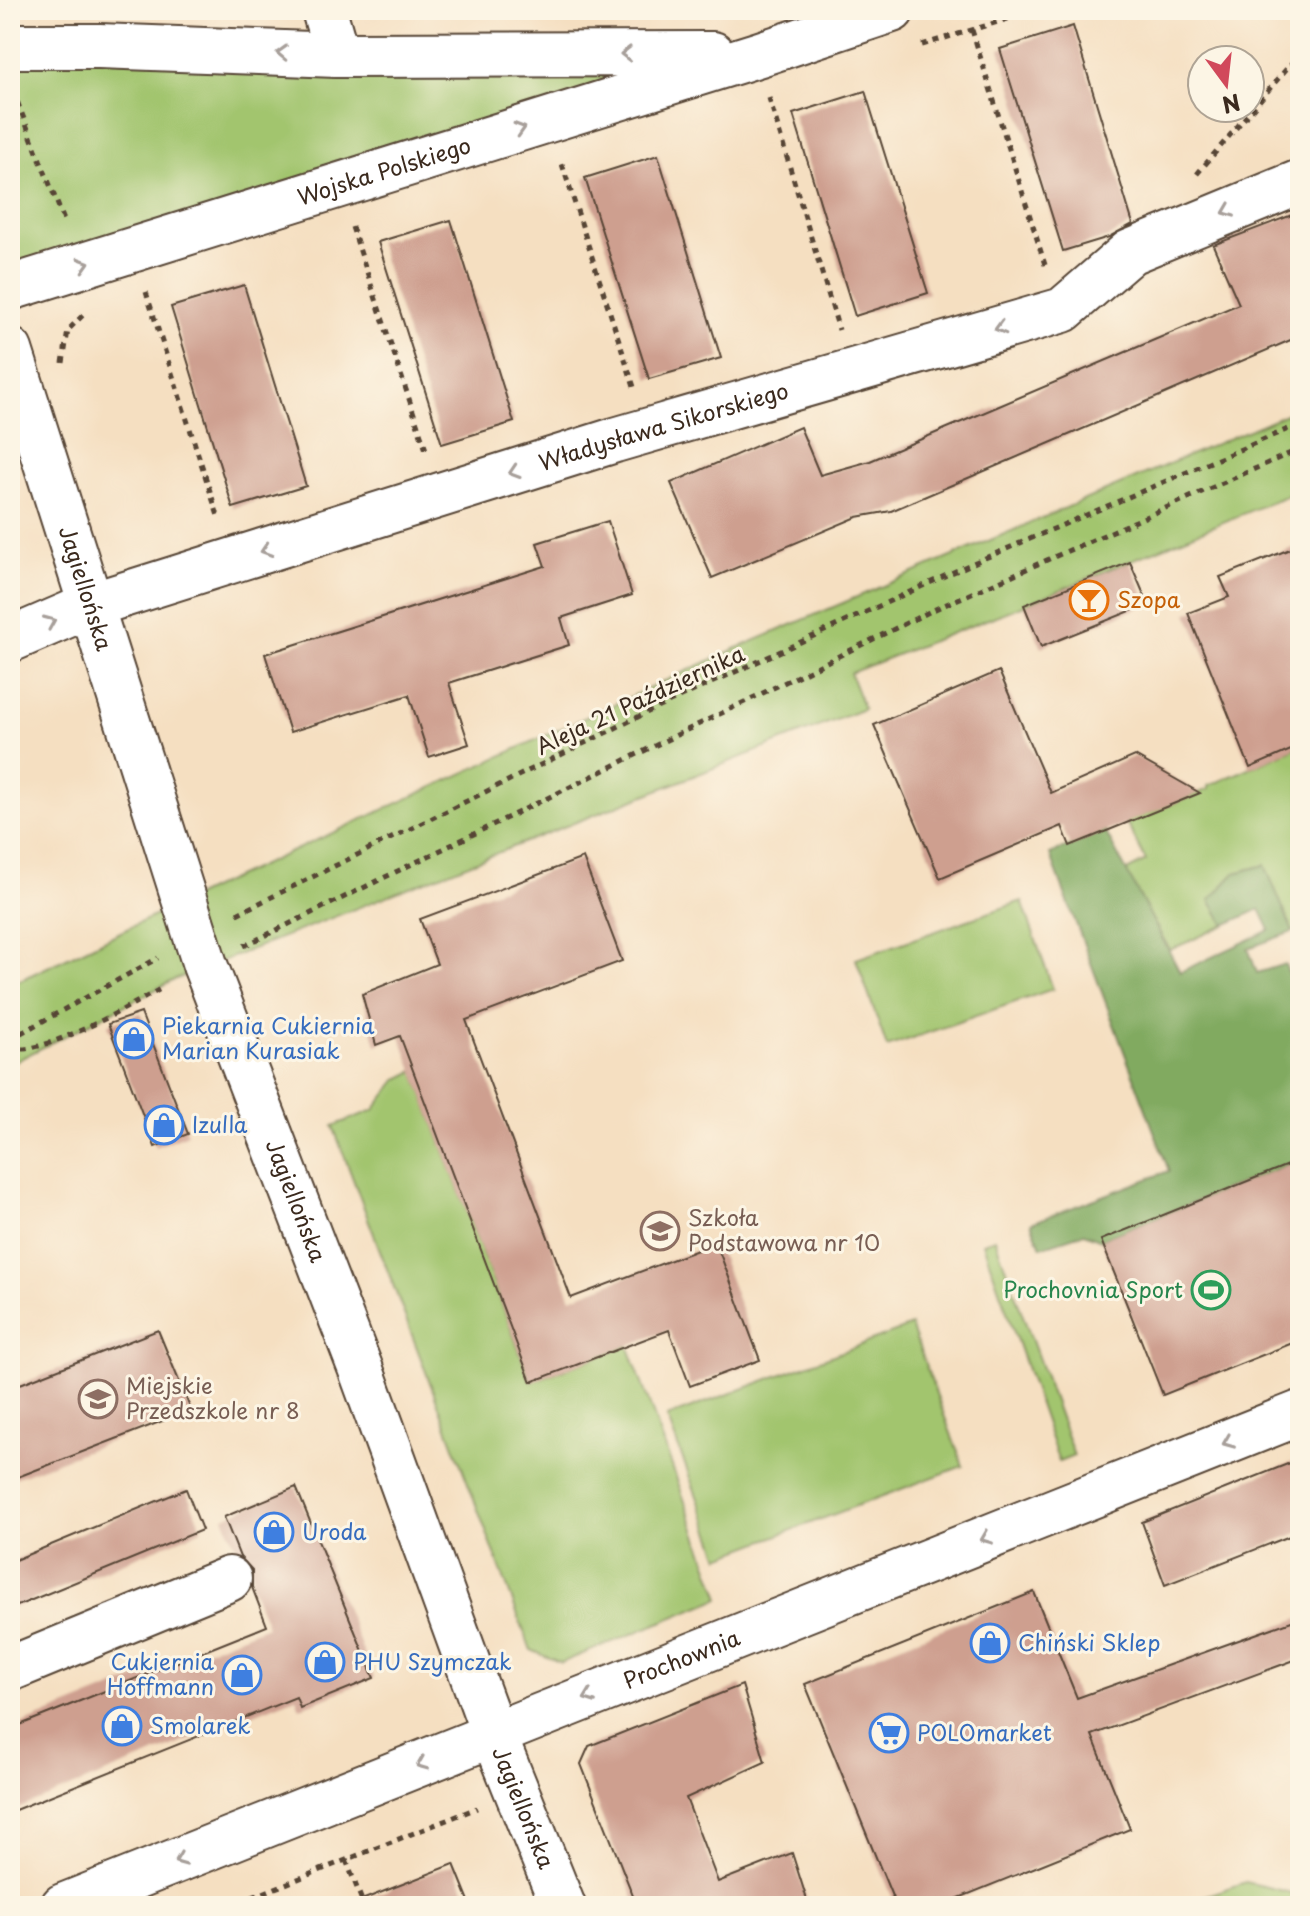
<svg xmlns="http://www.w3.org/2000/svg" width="1310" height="1916" font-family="'Playpen Sans',sans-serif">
	<rect width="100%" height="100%" fill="#fcf5e5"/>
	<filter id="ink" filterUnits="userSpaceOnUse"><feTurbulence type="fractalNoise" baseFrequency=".0125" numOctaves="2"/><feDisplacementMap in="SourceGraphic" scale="16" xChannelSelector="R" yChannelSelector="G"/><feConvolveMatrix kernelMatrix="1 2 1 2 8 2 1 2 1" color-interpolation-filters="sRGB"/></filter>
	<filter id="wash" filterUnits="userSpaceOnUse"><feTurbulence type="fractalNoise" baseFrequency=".006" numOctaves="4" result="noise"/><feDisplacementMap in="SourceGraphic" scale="32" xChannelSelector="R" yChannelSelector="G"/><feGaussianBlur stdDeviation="1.8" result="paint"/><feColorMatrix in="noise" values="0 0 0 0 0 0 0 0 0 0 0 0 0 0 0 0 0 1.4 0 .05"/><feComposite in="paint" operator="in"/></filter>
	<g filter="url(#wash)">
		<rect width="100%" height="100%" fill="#f5dfc1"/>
		<!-- green -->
		<g fill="#a2c56e" stroke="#6e7846" stroke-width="2">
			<polygon points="10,52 731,56 10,280"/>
			<polygon points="1300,408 1300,490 1024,605 850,673 864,709 176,979 10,1064 10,985 225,882 735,649"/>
			<polygon points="1300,746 1300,930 1293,932 1264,865 1210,900 1225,925 1170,950 1125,872 1146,861 1126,822 1209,789 1208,786"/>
			<polygon points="1022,901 1053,989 887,1047 856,959"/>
			<polygon points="414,1071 531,1382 628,1345 720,1598 561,1663 531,1650 333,1126 374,1110 398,1079"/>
			<polygon points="995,1239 1074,1456 1059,1462 983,1243"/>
			<polygon points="911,1326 963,1466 720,1557 667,1417"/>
			<polygon points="1246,1882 1300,1895 1300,1906 1176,1906"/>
		</g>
		<!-- forest -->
		<polygon fill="#81aa61" stroke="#5e6a40" stroke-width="2" points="1105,831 1180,972 1270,930 1260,909 1225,925 1210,900 1235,873 1265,865 1293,932 1248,948 1257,973 1285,964 1300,1009 1300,1160 1101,1240 1084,1233 1041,1247 1031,1223 1169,1171 1050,854"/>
		<g id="blocks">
			<!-- building -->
			<g fill="#ce9f8f">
				<polygon points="1073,26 1133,224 1109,237 1063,251 1000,49"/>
				<polygon points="865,91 928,293 855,316 793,114"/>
				<polygon points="658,155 721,358 649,379 585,178"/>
				<polygon points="1300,212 1300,336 891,511 857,517 712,578 671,483 800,427 820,475 870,461 1239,304 1213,245"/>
				<polygon points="451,220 514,422 442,444 378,242"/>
				<polygon points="244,285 306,486 233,508 171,307"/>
				<polygon points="608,521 632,595 561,618 569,645 449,683 469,744 429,757 409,695 290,732 265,654 545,566 537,543"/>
				<polygon points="1300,545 1300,746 1250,768 1188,613 1229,597 1220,577"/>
				<polygon points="1130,562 1148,604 1041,647 1024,605"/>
				<polygon points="999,671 1051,793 1135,756 1200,793 1070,846 1062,826 940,878 874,725"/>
				<polygon points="583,858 622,961 466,1020 571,1298 716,1243 760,1360 690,1386 669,1330 531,1382 400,1036 376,1045 362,994 437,964 420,919"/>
				<polygon points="141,1013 188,1134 155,1147 108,1024"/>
				<polygon points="1300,1160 1300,1340 1163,1395 1101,1240"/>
				<polygon points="158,1330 191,1410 10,1480 10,1388"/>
				<polygon points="1300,1459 1300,1532 1165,1585 1142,1522"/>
				<polygon points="296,1487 374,1678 300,1708 296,1697 10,1812 10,1729 267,1626 252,1587 252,1570 240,1557 224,1517"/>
				<polygon points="186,1489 202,1530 10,1609 10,1562"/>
				<polygon points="1034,1592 1077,1698 1300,1618 1300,1658 1092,1735 1130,1829 939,1906 896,1906 805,1684"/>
				<polygon points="742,1685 765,1762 686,1798 718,1882 792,1853 809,1906 637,1906 581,1764 589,1746"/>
				<polygon points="454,1864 471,1906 354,1906 354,1903"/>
			</g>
		</g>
	</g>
	<g filter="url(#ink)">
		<use href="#blocks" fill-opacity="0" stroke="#574536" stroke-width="2"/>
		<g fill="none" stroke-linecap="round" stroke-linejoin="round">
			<defs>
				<g id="minor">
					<polyline points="324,10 337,55"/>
					<polyline points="10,46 99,46 337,55 713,54"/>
					<path id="s1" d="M 10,288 L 760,54 L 892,10"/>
					<path id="s2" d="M 10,350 L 205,965 L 361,1370 L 494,1735 L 563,1906"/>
					<path id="s3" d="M 10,640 L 91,605 L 615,440 L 1063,310 L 1130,252 L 1300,182"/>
					<polyline points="10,1669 229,1579"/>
					<path id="s4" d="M 63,1906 L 1300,1413"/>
				</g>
			</defs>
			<!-- minor casing -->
			<use href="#minor" stroke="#574536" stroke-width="48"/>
			<!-- path -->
			<g stroke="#574536" stroke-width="5" stroke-dasharray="6 6" stroke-linecap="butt">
				<polyline points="972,30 1046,268"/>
				<polyline points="922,45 1037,10"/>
				<polyline points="13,91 65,223"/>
				<polyline points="769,98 839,330"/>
				<polyline points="562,164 635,390"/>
				<polyline points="1197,174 1300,53"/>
				<polyline points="352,227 427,453"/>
				<polyline points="146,292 219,519"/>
				<polyline points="63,363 68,330 83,315"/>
				<polyline points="237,914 648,712 971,564 1300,424"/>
				<polyline points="244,946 933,610 1300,449"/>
				<polyline points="10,1039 158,958"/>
				<path d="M 10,1048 C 40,1058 135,1003 164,987"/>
				<polyline points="346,1860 364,1906"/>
				<polyline points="230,1906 477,1808"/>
			</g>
			<!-- minor -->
			<use href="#minor" stroke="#fff" stroke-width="44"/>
		</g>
		<!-- one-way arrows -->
		<defs><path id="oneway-chevron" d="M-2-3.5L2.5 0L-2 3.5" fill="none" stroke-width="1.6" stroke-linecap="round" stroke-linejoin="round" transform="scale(2)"/></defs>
		<g stroke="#a79f9a">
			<use href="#oneway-chevron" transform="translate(282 53) rotate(-178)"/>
			<use href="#oneway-chevron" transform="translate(626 54) rotate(180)"/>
			<use href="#oneway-chevron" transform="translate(520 129) rotate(-17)"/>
			<use href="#oneway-chevron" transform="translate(1228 211) rotate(158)"/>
			<use href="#oneway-chevron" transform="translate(84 264) rotate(-17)"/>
			<use href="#oneway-chevron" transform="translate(1000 328) rotate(164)"/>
			<use href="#oneway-chevron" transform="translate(514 472) rotate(162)"/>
			<use href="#oneway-chevron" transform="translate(266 550) rotate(162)"/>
			<use href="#oneway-chevron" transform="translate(50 622) rotate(-23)"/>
			<use href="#oneway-chevron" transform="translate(1228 1442) rotate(158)"/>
			<use href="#oneway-chevron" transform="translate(986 1538) rotate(158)"/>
			<use href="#oneway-chevron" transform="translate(589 1697) rotate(159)"/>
			<use href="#oneway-chevron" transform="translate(422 1764) rotate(158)"/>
			<use href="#oneway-chevron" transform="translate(180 1860) rotate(158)"/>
		</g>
	</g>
	<!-- icons -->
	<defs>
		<symbol id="bar-ring" viewBox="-11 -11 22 22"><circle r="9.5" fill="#fcf5e5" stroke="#e8710a" stroke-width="1.5"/><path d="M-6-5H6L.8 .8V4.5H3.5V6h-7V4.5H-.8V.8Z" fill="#e8710a"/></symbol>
		<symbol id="shop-ring" viewBox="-11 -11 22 22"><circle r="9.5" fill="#fcf5e5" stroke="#3f7fe0" stroke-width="1.5"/><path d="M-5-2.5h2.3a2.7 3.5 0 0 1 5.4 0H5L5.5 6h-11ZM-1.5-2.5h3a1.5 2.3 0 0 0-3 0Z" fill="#3f7fe0"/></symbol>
		<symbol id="school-ring" viewBox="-11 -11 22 22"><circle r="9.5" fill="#fcf5e5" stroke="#8d6e63" stroke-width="1.5"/><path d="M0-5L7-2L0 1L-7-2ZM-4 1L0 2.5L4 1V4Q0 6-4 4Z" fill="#8d6e63"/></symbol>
		<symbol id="stadium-ring" viewBox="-11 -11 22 22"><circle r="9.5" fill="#fcf5e5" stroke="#2e9e5b" stroke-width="1.5"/><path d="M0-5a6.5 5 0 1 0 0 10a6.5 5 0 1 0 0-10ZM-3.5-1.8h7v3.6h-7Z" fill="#2e9e5b"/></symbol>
		<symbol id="supermarket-ring" viewBox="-11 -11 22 22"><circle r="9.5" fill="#fcf5e5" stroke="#3f7fe0" stroke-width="1.5"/><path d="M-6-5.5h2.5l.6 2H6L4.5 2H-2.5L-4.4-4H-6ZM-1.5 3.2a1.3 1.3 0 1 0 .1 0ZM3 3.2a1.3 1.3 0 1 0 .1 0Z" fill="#3f7fe0"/></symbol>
	</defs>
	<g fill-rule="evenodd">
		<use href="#bar-ring" x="1067" y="578" width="44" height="44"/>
		<use href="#shop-ring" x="112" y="1017" width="44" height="44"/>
		<use href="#shop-ring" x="142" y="1103" width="44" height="44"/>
		<use href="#school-ring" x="638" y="1209" width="44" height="44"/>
		<use href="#stadium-ring" x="1189" y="1268" width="44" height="44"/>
		<use href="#school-ring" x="76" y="1377" width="44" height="44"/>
		<use href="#shop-ring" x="252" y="1510" width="44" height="44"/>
		<use href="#shop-ring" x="968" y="1621" width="44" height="44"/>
		<use href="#shop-ring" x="303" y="1640" width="44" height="44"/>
		<use href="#shop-ring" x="220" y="1653" width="44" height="44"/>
		<use href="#shop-ring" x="100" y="1704" width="44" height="44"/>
		<use href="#supermarket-ring" x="867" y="1711" width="44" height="44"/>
	</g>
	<g text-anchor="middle" stroke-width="6" stroke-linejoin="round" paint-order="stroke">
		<!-- street labels -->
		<g font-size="22" fill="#3b2a1e" stroke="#fcf5e5">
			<text dy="8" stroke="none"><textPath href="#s1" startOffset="392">Wojska Polskiego</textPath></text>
			<text dy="8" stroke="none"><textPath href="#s3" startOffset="688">Władysława Sikorskiego</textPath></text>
			<text dy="8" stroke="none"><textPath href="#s2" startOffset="250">Jagiellońska</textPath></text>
			<text transform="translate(640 700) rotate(-25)" y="8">Aleja 21 Października</text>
			<text dy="8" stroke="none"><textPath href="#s2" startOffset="898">Jagiellońska</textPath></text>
			<text dy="8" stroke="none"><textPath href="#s4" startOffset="666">Prochownia</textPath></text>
			<text dy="8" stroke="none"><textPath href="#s2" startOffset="1546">Jagiellońska</textPath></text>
		</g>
		<!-- food labels -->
		<g font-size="22" fill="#c56008" stroke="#fcf5e5" text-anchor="start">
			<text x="1117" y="608">Szopa</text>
		</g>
		<!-- shop labels -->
		<g font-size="22" fill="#366cbe" stroke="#fcf5e5" text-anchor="start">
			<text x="162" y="1034">Piekarnia Cukiernia<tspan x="162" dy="25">Marian Kurasiak</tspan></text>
			<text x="192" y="1133">Izulla</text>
			<text x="302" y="1540">Uroda</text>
			<text x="1018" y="1651">Chiński Sklep</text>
			<text x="214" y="1670" text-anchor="end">Cukiernia<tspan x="214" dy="25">Hoffmann</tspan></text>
			<text x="353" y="1670">PHU Szymczak</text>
			<text x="150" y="1734">Smolarek</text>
			<text x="917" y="1741">POLOmarket</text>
		</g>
		<!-- education labels -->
		<g font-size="22" fill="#785e54" stroke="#fcf5e5" text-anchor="start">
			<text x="688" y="1226">Szkoła<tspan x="688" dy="25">Podstawowa nr 10</tspan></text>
			<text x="126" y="1394">Miejskie<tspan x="126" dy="25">Przedszkole nr 8</tspan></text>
		</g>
		<!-- leisure labels -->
		<g font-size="22" fill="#27864d" stroke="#fcf5e5" text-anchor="end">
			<text x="1183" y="1298">Prochovnia Sport</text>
		</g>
	</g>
	<!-- margin -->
	<rect width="1310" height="1916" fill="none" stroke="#fcf5e5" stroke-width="40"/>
	<!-- north arrow -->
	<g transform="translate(1226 84) rotate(165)"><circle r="38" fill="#fcf5e5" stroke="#afa495" stroke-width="2"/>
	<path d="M0-6L14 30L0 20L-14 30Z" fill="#d1495b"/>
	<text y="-12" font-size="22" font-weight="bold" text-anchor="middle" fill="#3b2a1e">N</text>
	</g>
</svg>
